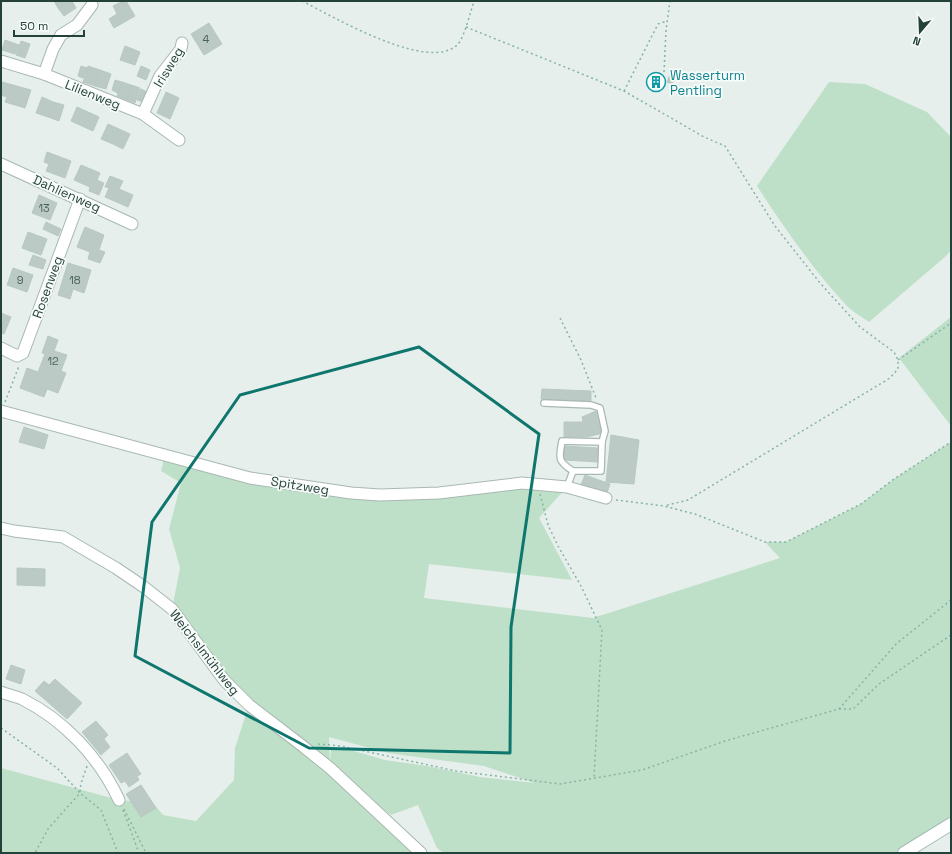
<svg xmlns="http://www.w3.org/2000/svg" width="952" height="854" font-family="'Space Grotesk',sans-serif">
	<rect width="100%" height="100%" fill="#e6efeb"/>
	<!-- green -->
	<g fill="#bfe0c8" fill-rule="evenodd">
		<path d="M 829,82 L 865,84 L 927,112 L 951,137 L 951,250 L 946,256 L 869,322 C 862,317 853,312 847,306 C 814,271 783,226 757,186 Z"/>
		<polygon points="951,317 951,426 899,358"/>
		<path d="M 951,442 L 951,824 L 904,853 L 444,853 L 437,848 L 418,805 L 391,815 L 335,771 L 421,853 L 1,853 L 1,768 L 119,800 L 153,803 L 163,815 L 196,821 L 234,780 L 235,748 L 249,705 L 172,609 L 180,568 L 169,529 L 181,483 L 161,471 L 165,455 L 250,478 L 351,493 L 522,483 L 567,487 L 539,518 L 572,580 L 429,564 L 424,598 L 593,618 L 780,558 L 765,542 L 786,542 L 861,504 L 894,479 ZM 329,737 L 388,753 L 484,766 L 535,783 L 480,777 L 427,766 L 385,760 L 354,751 L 331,748 L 330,763 Z"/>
	</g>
	<!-- building -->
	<g fill="#bbcac4" stroke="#b8c9c2">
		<polygon points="54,1 70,1 58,8"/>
		<polygon points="70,1 72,1 76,8 64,16 58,8"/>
		<polygon points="123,1 126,1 135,16 114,28 109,19 117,14 113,6"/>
		<polygon points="209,23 222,44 204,55 191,34"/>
		<polygon points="5,40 19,45 15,54 2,50"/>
		<polygon points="21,41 30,44 25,58 16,55"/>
		<polygon points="125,46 140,52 135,65 120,60"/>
		<polygon points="81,66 87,68 83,78 78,76"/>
		<polygon points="88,66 100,70 95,86 83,82"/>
		<polygon points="141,66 150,70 146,80 137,76"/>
		<polygon points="100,70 111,74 106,89 95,86"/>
		<polygon points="672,70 677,73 672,84 667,82"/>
		<circle cx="656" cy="82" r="9"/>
		<polygon points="115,80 122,82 118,93 112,90"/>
		<polygon points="2,82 31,90 25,108 5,102 7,97 1,95"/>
		<polygon points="122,82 131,85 127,100 117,96"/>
		<polygon points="131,85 140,88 135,103 127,100"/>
		<polygon points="141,89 147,92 143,102 137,100"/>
		<polygon points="166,92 179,98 170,119 157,113"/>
		<polygon points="42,97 53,102 48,117 36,113"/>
		<polygon points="53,102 64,105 59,121 48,117"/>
		<polygon points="77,107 99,117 93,131 71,121"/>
		<polygon points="108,124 119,129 113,144 101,139"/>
		<polygon points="119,129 130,134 123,149 113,144"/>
		<polygon points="47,152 71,161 65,178 46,171 49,164 44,162"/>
		<polygon points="81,165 100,173 97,180 104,183 99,195 89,191 90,187 74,180"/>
		<polygon points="110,176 123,181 119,189 133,195 128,207 105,197 109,188 105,187"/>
		<polygon points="39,195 57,203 50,220 32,213"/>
		<polygon points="46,222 61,229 58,236 43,229"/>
		<polygon points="85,227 104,235 99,250 105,252 100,263 88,259 90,252 77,247"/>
		<polygon points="28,232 47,239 41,255 22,248"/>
		<polygon points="33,255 46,260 43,269 29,265"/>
		<polygon points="68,263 91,270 84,293 73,289 70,299 58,295"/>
		<polygon points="13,268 33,275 27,292 7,285"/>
		<polygon points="1,313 11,317 4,334 1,333"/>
		<polygon points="48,336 58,340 54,351 67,355 61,371 66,373 58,393 47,389 44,397 20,388 27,368 38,372 45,354 42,353"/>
		<polygon points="542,389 591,391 591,402 541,399"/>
		<polygon points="596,411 603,433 587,437 564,437 564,422 583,422 582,417"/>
		<polygon points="24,427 48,435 44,449 19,442"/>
		<polygon points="611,435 639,440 634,484 606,482"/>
		<polygon points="564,446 599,448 599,462 564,460"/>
		<polygon points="585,475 610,484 606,496 580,487"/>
		<polygon points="17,568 45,569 45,586 17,585"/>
		<polygon points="11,665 25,670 21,684 6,679"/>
		<polygon points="55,679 82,703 67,719 35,691 44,681 49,685"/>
		<polygon points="96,721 108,735 104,739 110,747 101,755 82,732"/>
		<polygon points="127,753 141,774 137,776 139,780 129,787 125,781 121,783 109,765"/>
		<polygon points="141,785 156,808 141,817 126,794"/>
	</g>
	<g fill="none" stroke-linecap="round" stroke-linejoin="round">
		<defs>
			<g id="lane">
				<polyline points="544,403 591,405 600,408 605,431 602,442 601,471 573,471"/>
				<path d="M 567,487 L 573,471 C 557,461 559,458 562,441 L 602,442"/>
			</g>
			<g id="street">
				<polyline points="1,61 44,74 143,114 179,140"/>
				<polyline points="44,74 53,49 61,35 77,25 92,5"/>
				<polyline points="143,114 160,76 181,49 182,43"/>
				<polyline points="1,164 132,224"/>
				<polyline points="1,348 17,356 23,353 80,199"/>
				<polyline points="1,411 250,478 351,493 380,495 439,493 522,483 567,487 606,498"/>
				<polyline points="1,528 14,531 63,537 116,568 144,587 172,609 224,680 249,705 300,744 330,768 421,853"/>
				<path d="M 1,692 C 8,695 15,696 22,699 C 64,720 99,757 119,800"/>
			</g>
			<polyline id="secondary" points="904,853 951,824"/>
		</defs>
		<!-- lane casing -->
		<use href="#lane" stroke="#a8b8b2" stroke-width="8"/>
		<!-- street casing -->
		<use href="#street" stroke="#a8b8b2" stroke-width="13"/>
		<!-- secondary casing -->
		<use href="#secondary" stroke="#a4bbb3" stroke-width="14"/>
		<!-- path -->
		<g stroke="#86b3a5" stroke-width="1.5" stroke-dasharray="2 3" stroke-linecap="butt">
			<path d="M 302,1 C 332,16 430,74 458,44 C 464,38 471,10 474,1"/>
			<polyline points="466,27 624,91 704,137 725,146 775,226 820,283 860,327 894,352 898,360 898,369 890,378 688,500 664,506"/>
			<polyline points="664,72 666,30 670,1"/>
			<polyline points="624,91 658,24 667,21"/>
			<polyline points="560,318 581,360 596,398"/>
			<polyline points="898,360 951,323"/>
			<polyline points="5,402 19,366"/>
			<polyline points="540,494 548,525 558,546 581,586 602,630 594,778"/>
			<polyline points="616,500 664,506 695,514 765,542 786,542 861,504 894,479 951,442"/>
			<polyline points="839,709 853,709 879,684 951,635"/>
			<polyline points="1,728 57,768 80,793 48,829 35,853"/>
			<polyline points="318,744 341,746 456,771 560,784 642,770 725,741 839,709 896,644 951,600"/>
			<path d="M 87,766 C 84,776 80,782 80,793 L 101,810 L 118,853"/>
			<polyline points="124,809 146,853"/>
			<polyline points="123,810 139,853"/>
		</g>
		<!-- lane -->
		<use href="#lane" stroke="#fff" stroke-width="5.5"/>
		<!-- street -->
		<use href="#street" stroke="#fff" stroke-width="11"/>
		<!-- secondary -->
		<use href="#secondary" stroke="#fff" stroke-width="12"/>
	</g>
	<!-- marked area -->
	<path fill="none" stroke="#0f766e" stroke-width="3" stroke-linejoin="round" d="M 419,347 L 539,434 L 511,627 L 510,753 L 309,748 L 135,656 L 152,522 L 240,395 Z"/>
	<!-- icons -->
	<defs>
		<symbol id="building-ring" viewBox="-11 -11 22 22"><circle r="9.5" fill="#f7fbf9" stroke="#0f9aa8" stroke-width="1.5"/><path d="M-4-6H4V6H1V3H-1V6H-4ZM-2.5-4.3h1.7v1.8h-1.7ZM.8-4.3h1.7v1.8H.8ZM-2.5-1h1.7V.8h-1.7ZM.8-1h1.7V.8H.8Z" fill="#0f9aa8"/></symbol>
	</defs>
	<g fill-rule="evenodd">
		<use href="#building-ring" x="645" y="71" width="22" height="22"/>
	</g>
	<g text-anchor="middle" stroke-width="3.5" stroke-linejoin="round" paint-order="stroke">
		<!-- number labels -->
		<g font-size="11" fill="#4a645c">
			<text x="206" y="43">4</text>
			<text x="44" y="212">13</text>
			<text x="20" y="284">9</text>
			<text x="75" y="284">18</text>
			<text x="53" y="365">12</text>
		</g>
		<!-- street labels -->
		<g font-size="13" fill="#24423a" stroke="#f7fbf9">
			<text transform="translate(168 67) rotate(-59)" y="5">Irisweg</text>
			<text transform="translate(93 94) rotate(22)" y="5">Lilienweg</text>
			<text transform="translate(67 193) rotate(24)" y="5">Dahlienweg</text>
			<text transform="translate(47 287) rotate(-70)" y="5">Rosenweg</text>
			<text transform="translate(300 485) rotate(9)" y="5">Spitzweg</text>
			<text transform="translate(205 652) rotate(52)" y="5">Weichslmühlweg</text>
		</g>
		<!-- culture labels -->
		<g font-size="13" fill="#0d838f" stroke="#f7fbf9" text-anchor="start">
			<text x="670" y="80">Wasserturm<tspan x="670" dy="15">Pentling</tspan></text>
		</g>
	</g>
	<!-- border -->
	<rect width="952" height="854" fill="none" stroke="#24423a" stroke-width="4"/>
	<!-- north arrow -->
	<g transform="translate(920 32) rotate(199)" stroke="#f7fbf9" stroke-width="3" paint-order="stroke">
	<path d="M0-3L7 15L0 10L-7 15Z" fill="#24423a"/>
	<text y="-6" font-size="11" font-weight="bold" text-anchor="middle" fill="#24423a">N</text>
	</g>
	<!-- scale -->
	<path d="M14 30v6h70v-6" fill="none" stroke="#24423a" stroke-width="2"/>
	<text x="20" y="30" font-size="12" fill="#24423a" stroke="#f7fbf9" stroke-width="3" paint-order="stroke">50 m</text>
</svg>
